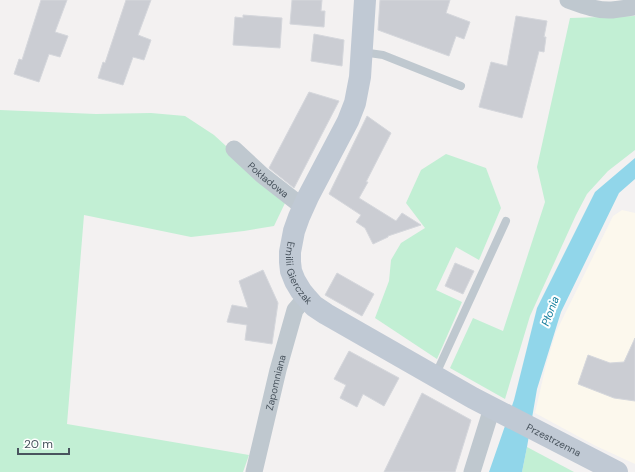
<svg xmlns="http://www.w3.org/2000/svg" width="635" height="472" font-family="'DM Sans',sans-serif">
	<rect width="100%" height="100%" fill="#f3f1f1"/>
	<!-- commercial -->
	<polygon fill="#fcf8ed" points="622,210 635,213 635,464 594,445 535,413 546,365 556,332 613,216"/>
	<!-- green -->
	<g fill="#c2efd4">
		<polygon points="635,16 635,150 608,171 587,194 576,215 530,316 505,399 450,368 473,318 503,331 545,202 537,167 570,18"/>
		<polygon points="0,110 96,114 151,113 185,116 214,135 286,201 274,226 244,231 191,237 84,215 67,424 249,455 243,472 0,472"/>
		<polygon points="446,154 486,168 501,208 479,260 456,247 436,290 462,302 437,359 375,318 389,281 391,260 401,243 425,228 406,203 421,170"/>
		<polygon points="527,447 574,472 522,472"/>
	</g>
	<!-- water -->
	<polygon fill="#91d6ea" points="635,158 635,179 619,193 561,312 537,389 527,447 522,472 489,472 514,400 537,308 595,192"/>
	<!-- building -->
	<g fill="#cbcdd3" stroke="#d5d7dc">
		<polygon points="41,0 67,0 55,32 68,36 60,57 49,54 39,82 14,74 19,59 22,60"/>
		<polygon points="126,0 151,0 138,35 151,40 144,60 133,57 123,85 98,78 103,62 105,63"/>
		<polygon points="292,0 322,0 321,11 325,11 324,27 290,24"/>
		<polygon points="380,0 450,0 446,13 470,22 464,39 456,36 449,56 378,30"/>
		<polygon points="243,15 282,18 280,48 233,45 235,17 243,18"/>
		<polygon points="516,16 547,21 544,37 546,37 544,52 539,51 522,118 479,107 491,62 507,66"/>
		<polygon points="314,34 344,40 342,66 311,61"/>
		<polygon points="309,92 339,101 294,188 269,168"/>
		<polygon points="367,116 391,133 366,182 368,182 359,198 396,221 402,213 421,225 388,236 388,237 373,244 365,228 356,222 361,215 329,194"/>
		<polygon points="455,263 474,271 463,294 445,286"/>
		<polygon points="263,270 278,303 272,344 245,340 247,325 227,322 232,305 248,308 239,281"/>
		<polygon points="337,273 374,294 362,316 325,295"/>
		<polygon points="635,338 635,401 614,398 578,384 588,355 610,363 624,362"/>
		<polygon points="349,351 399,378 384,406 363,394 357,407 340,398 346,385 334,379"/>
		<polygon points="422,393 471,420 455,472 384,472"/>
	</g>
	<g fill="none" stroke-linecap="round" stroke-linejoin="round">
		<!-- lane -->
		<g stroke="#bfc8cf" stroke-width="8">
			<polyline points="362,52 383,55 461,86"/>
			<polyline points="435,376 506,221"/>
		</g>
		<!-- street -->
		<g stroke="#bfc8cf" stroke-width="17">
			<path d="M 568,0 C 582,5 597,11 612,10 C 620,9 628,8 635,7"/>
			<path id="s1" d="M 234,149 L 262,175 L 303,207"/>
			<path id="s2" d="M 254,472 L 278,370 L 295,310 L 306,297"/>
			<polyline points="472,472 492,408"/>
		</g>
		<!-- secondary -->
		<path stroke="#c0c9d4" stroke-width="22" id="s3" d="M 365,0 L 360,77 L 355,103 L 348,121 L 308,197 L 299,217 L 294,231 L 290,252 L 290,262 L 291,271 L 295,281 L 301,291 L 306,297 L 314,306 L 326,314 L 473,398 L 617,472"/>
	</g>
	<g text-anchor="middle" stroke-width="4" stroke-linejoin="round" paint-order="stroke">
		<!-- street labels -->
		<g font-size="10" fill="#49545e" stroke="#fff">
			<text dy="4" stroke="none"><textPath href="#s1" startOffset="46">Pokładowa</textPath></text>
			<text dy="4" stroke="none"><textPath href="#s3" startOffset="290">Emilii Gierczak</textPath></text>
			<text dy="4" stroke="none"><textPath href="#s2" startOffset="92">Zapomniana</textPath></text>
			<text dy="4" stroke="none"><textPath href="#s3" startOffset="603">Przestrzenna</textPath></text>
		</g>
		<!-- water labels -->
		<g font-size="11" font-style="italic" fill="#117c9b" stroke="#fff">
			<text transform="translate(550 311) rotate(-69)" y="4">Płonia</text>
		</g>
	</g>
	<!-- scale -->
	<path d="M18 448v6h51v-6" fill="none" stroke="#49545e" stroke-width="2"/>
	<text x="24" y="448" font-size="12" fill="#49545e" stroke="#ffffff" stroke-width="3" paint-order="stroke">20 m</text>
</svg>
